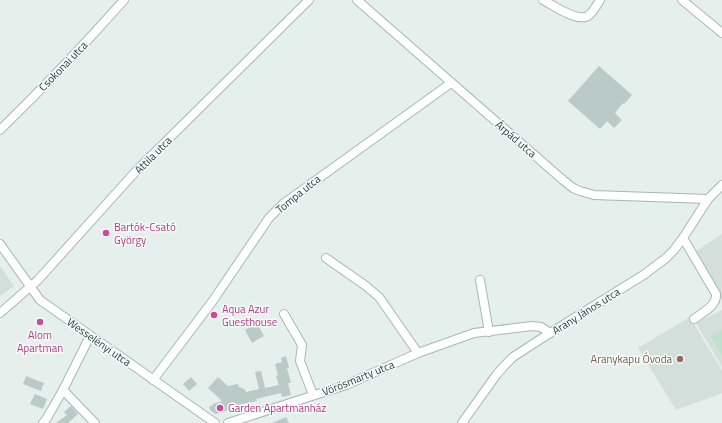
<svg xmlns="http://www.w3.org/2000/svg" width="722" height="423" font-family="'Titillium Web',sans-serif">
	<rect width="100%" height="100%" fill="#e5efec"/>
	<!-- built -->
	<g fill="#d3dfdb">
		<polygon points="722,234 722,300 695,252"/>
		<polygon points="0,266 14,286 0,296"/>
		<polygon points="722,310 722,367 696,323"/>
		<polygon points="690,317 722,371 722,393 676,410 638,348"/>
	</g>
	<!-- green -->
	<polygon fill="#bee0cc" points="722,330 722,356 711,336"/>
	<!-- building -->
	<g fill="#bacac6">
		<polygon points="599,66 632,95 624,104 623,103 615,113 622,120 614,128 607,121 600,129 568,101"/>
		<polygon points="257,323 264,336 252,343 245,330"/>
		<polygon points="286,356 289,368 287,368 291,383 288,383 291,395 282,397 281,393 256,399 257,401 228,407 229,410 216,414 211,411 209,407 213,405 213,404 222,401 208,388 218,377 228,386 238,384 239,387 244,389 246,392 259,389 255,372 261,371 265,388 279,385 276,376 278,375 275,364 282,362 281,358"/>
		<polygon points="26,376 44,383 41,391 23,384"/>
		<polygon points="191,377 197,384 189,391 183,384"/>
		<polygon points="35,394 47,399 43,409 30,404"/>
		<polygon points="71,406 78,414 68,423 56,423 67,415 64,412"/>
		<polygon points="286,417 289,423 272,423"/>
	</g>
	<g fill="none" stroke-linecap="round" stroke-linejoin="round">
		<defs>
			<g id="street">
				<polyline points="357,0 563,180 573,188 580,191 594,195 708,199"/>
				<path d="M 543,0 C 553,5 579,24 589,15 C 593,12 597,5 600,0"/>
				<polyline points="682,0 722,33"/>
				<path d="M 0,130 C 43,88 84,45 124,0"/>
				<path d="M 683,238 L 716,294 C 717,306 703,312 694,319"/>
				<polyline points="0,244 40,300 215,423"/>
				<polyline points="326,258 366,286 379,297 418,353"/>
				<polyline points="480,280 489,332"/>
				<polyline points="0,313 38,280 137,170 309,0"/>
				<polyline points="284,314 302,345 300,361 313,395"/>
				<polyline points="153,380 212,302 269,218 283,204 451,83"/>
				<polyline points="63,390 95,423"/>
				<polyline points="43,423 47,418 63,390 90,336"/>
				<polyline points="228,423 346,385 418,353 474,333 532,326 541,327 550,333"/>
				<polyline points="462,423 497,374 505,365 513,357 550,333 645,274 666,258 674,250 683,238 708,199 722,185"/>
			</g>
		</defs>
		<!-- street casing -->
		<use href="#street" stroke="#a7b8b4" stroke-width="10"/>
		<!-- street -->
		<use href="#street" stroke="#fff" stroke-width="8"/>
	</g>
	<!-- markers -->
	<g fill="#d1479c" stroke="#f6fbf9" stroke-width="1.5">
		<circle cx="106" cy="233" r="4"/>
		<circle cx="214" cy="315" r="4"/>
		<circle cx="40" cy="322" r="4"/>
		<circle cx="220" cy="408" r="4"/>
	</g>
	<circle fill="#8d6e63" stroke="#f6fbf9" stroke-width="1.5" cx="680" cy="359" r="4"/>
	<g text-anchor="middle" stroke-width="3" stroke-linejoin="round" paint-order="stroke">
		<!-- street labels -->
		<g font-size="11" fill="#23423e" stroke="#f6fbf9">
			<text transform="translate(63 66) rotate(-46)" y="4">Csokonai utca</text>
			<text transform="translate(516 139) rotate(41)" y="4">Árpád utca</text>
			<text transform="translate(153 155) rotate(-45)" y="4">Attila utca</text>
			<text transform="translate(298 194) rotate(-39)" y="4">Tompa utca</text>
			<text transform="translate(586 311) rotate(-32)" y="4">Arany János utca</text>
			<text transform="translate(99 342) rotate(35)" y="4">Wesselényi utca</text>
			<text transform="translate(358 378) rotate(-22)" y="4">Vörösmarty utca</text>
		</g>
		<!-- hotel labels -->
		<g font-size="11" fill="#b23c85" stroke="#f6fbf9" text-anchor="start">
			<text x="114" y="231">Bartók-Csató<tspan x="114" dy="13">György</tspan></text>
			<text x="222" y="313">Aqua Azur<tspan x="222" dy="13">Guesthouse</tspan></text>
			<text x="40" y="339" text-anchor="middle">Alom<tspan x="40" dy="13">Apartman</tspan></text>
			<text x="228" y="412">Garden Apartmanház</text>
		</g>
		<!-- education labels -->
		<g font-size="11" fill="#785e54" stroke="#f6fbf9" text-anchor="end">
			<text x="672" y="363">Aranykapu Óvoda</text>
		</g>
	</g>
</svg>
